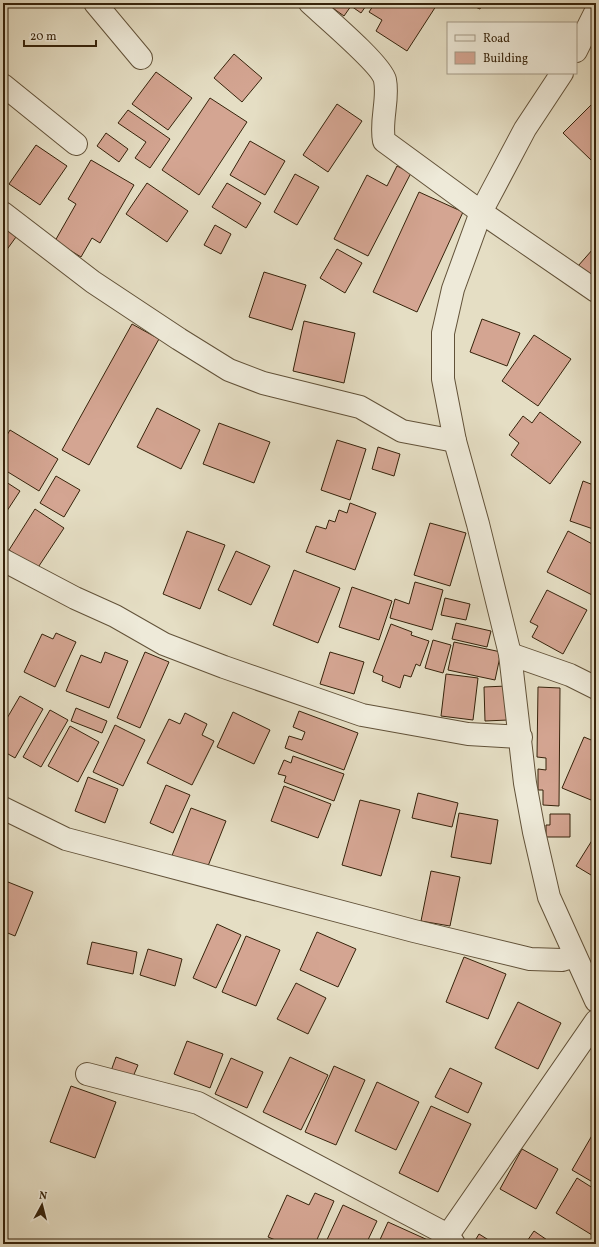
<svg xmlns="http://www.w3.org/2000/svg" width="599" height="1247" font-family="Vollkorn,serif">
	<rect width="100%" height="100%" fill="#e5dec4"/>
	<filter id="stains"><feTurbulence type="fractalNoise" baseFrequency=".005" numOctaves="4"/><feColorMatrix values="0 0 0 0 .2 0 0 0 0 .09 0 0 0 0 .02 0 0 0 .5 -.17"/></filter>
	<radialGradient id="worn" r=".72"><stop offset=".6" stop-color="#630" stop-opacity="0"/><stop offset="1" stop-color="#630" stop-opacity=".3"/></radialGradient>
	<!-- building -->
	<g fill="#d4a592" stroke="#36230b">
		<polygon points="330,3 368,3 361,13 351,6 344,16 327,4"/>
		<polygon points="375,3 438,3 407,51 376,31 382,20 369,12"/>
		<polygon points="466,3 483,3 480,9"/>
		<polygon points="234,54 262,78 242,102 214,78"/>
		<polygon points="156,72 192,98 168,130 132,104"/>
		<polygon points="210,98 247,122 199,195 162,170"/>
		<polygon points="596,100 596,155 591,160 563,133"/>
		<polygon points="337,104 362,121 328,172 303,155"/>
		<polygon points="128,110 170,139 150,168 135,158 146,142 118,123"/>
		<polygon points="106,133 128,149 119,162 97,146"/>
		<polygon points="250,141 285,161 265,195 230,175"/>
		<polygon points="36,145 67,166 40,205 9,184"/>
		<polygon points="91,160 134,185 100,243 92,238 81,257 55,241 76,204 68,199"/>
		<polygon points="397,166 411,173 368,256 334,239 367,175 387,186"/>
		<polygon points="295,174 319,187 297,225 274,212"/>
		<polygon points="147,183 188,211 167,242 126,214"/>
		<polygon points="227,183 261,203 246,228 212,207"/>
		<polygon points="419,192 463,212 417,312 373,292"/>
		<polygon points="215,225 231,234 221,254 204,245"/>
		<polygon points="3,227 16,237 3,255"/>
		<polygon points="337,249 362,263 345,293 320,278"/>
		<polygon points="593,249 596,251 596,282 578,266"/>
		<polygon points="264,272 306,285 292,330 249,317"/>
		<polygon points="482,319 520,333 507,366 470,352"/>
		<polygon points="304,321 355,333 344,383 293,371"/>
		<polygon points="132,324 159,339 89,465 62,450"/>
		<polygon points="534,335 571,359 538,406 502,381"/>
		<polygon points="157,408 200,430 181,469 137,447"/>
		<polygon points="540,412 581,442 550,484 511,455 519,443 509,435 523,416 532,423"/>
		<polygon points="219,423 270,442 254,483 203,464"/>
		<polygon points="10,430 58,459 39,491 3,469 3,442"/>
		<polygon points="337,440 366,449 350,500 321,490"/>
		<polygon points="378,447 400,454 394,476 372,469"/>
		<polygon points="56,476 80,490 64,517 40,503"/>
		<polygon points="3,480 20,491 3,517"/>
		<polygon points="583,481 596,486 596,530 570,521"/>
		<polygon points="350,503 376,513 355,570 306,552 316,526 326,529 329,520 335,522 339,510 347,513"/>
		<polygon points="35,509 64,528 37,569 9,550"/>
		<polygon points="430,523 466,533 450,586 414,575"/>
		<polygon points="187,531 225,545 200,609 163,594"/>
		<polygon points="568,531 596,546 596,597 547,572"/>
		<polygon points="236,551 270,566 251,605 218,590"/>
		<polygon points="294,570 340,588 318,643 273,625"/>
		<polygon points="415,582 443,590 432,630 390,618 395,599 409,604"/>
		<polygon points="352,587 392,601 379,640 339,627"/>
		<polygon points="547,590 587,610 563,654 532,637 538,626 530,622"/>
		<polygon points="445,598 470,604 466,620 441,615"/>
		<polygon points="456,623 491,631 487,647 452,639"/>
		<polygon points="391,624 412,632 411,635 429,641 420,666 416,664 411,677 404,675 400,688 382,681 383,676 373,672"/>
		<polygon points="56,633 76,642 55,687 24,672 42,634 53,639"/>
		<polygon points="433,640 451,645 443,673 425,668"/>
		<polygon points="454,642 501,652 495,680 448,670"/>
		<polygon points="105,652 128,661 109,708 66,691 81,655 101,663"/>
		<polygon points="145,652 169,662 140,728 117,718"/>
		<polygon points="330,652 364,662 354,694 320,684"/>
		<polygon points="446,674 478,678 473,720 441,716"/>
		<polygon points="507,686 508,720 485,721 484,687"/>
		<polygon points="538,687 560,688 559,806 543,805 543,790 538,790 538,769 546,770 546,758 537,757"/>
		<polygon points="20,696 43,709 15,758 3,751 3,725"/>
		<polygon points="76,708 107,721 102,733 71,721"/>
		<polygon points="50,710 68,720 41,767 23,757"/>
		<polygon points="299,711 358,733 344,770 285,748 289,736 302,740 305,732 293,727"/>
		<polygon points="233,712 270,730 254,764 217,747"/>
		<polygon points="185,713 207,724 202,735 214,741 192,785 147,763 169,719 180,724"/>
		<polygon points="115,725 145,740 123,786 93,772"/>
		<polygon points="70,726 99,742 78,782 48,766"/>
		<polygon points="584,737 596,742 596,789 591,800 562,788"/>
		<polygon points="293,756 344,774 334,801 284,782 286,776 278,774 284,760 291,763"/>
		<polygon points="88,777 118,789 105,823 75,811"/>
		<polygon points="166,785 190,795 173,833 150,823"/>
		<polygon points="284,786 331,804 318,838 271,821"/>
		<polygon points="418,793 458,803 452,827 412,818"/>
		<polygon points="360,800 400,810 381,876 342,865"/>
		<polygon points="191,808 226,821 206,871 171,858"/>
		<polygon points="459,813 498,820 491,864 451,857"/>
		<polygon points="550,814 570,814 570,837 546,837 546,825 550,825"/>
		<polygon points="596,834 596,878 576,866"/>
		<polygon points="431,871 460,877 450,926 421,921"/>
		<polygon points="3,880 33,892 15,936 3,931"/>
		<polygon points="217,924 241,935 216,988 193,978"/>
		<polygon points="317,932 356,949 338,987 300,970"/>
		<polygon points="246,936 280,950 256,1006 222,992"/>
		<polygon points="92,942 137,952 133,974 87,964"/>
		<polygon points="148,949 182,959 175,986 140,975"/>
		<polygon points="464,957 506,974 488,1019 446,1002"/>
		<polygon points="296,983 326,998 308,1034 277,1019"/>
		<polygon points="518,1002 561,1023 538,1069 495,1048"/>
		<polygon points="187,1041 223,1054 210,1088 174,1074"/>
		<polygon points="116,1057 138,1065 132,1079 111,1071"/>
		<polygon points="290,1057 328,1075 301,1130 263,1112"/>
		<polygon points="231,1058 263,1072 247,1108 215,1094"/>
		<polygon points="334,1066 365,1080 336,1145 305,1132"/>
		<polygon points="450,1068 482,1083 468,1113 435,1097"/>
		<polygon points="377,1082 419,1102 396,1150 355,1131"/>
		<polygon points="71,1086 116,1102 95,1158 50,1142"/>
		<polygon points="431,1106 471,1124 438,1192 399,1173"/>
		<polygon points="594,1132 596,1133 596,1184 572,1170"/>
		<polygon points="522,1149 558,1169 536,1209 500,1189"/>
		<polygon points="577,1178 596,1190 596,1228 592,1235 556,1213"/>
		<polygon points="315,1193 334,1201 315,1244 285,1244 268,1237 287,1195 309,1205"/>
		<polygon points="343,1205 377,1221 366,1244 325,1244"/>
		<polygon points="388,1222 430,1241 428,1244 378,1244"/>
		<polygon points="534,1231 553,1244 525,1244"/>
		<polygon points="479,1234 495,1244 473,1244"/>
		<polygon points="596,1234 596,1244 590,1244"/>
	</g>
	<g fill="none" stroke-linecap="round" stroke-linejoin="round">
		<defs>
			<g id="minor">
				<polyline points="95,3 141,58"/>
				<path d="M 310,3 C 324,16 382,65 385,80 C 389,100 380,120 384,141 L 481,212 L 596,291"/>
				<polyline points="576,51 596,11"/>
				<polyline points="562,73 525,129 481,212 453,289 443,333 443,379 455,441 478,524 510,654 525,783 534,832 549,897 596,1001"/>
				<polyline points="3,85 76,144"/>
				<polyline points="3,213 93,282 179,339 229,370 263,383 360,407 402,431 455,441"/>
				<polyline points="3,560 75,598 115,616 164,644 224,667 362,715 468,734 521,737"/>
				<polyline points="510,654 570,675 596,688"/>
				<polyline points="3,808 66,839 414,931 530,959 562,960 575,956"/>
				<polyline points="87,1074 198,1103 448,1235 454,1244"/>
				<polyline points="444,1244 448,1235 596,1021"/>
			</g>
		</defs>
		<!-- minor casing -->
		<use href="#minor" stroke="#625239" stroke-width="24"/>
		<!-- minor -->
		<use href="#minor" stroke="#eeead9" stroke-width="22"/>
	</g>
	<!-- margin -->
	<rect width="599" height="1247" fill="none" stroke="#e5dec4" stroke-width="16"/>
	<rect x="4" y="4" width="591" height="1239" fill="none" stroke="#36230b" stroke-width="2"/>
	<rect x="8" y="8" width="583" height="1231" fill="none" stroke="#36230b"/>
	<!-- legend -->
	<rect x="447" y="22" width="130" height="52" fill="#eeead9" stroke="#a49a87"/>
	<rect x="455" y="35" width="20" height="6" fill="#eeead9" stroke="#a49a87"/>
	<text x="483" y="42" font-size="12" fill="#36230b">Road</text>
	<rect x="455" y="52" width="20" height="12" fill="#d4a592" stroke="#a49a87"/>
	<text x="483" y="62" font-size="12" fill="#36230b">Building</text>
	<!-- north arrow -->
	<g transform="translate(42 1205) rotate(7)" stroke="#eeead9" stroke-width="3" paint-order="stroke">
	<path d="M0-3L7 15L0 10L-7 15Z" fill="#36230b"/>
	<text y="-6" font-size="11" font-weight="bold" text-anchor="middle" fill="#36230b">N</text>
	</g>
	<!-- scale -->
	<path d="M24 40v6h72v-6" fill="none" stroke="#36230b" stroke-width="2"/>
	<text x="30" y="40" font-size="12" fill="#36230b" stroke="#eeead9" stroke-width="3" paint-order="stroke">20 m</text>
	<rect width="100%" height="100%" filter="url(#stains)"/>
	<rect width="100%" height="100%" fill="url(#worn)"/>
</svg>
